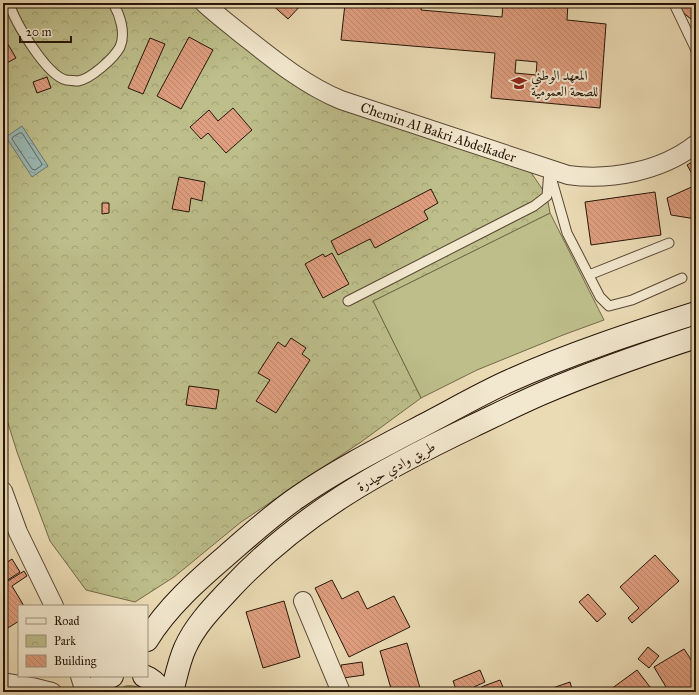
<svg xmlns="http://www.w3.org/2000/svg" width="699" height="695" font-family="'IM FELL Great Primer',Amiri,serif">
	<defs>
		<pattern id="park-crowns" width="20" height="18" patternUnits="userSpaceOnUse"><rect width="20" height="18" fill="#bdbe8a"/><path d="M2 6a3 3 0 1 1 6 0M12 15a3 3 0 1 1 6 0" fill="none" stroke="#a2a276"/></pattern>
		<pattern id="water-ripples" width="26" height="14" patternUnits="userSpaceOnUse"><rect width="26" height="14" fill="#9ab9b5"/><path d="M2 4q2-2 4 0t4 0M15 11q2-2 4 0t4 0" fill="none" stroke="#859e9a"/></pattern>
		<pattern id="building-back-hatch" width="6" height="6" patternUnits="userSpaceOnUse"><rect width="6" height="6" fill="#df9e7f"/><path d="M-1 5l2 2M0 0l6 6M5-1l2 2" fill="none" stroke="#bf876c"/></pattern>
	</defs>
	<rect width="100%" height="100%" fill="#ebdbb5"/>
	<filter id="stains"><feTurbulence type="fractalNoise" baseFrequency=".005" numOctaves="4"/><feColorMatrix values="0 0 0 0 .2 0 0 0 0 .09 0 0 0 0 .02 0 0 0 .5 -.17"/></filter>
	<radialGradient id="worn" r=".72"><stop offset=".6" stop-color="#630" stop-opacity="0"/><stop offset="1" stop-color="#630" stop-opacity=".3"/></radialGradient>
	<!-- grass -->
	<g fill="#bdbe8a" stroke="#726a48">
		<polygon points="550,213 604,320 563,335 477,370 421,398 373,301"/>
		<path d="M 126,686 C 134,685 140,687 146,692 L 112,692 Z"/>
	</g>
	<!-- park -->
	<polygon fill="url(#park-crowns)" stroke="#726a48" points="3,3 193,3 319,99 530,171 547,196 550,213 373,301 421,398 361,442 241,522 174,577 135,602 86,590 50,541 17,452 3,407"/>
	<!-- water -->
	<polygon fill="url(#water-ripples)" stroke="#6c776f" points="22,126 48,166 32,177 6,137"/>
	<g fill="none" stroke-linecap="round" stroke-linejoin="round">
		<!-- shore -->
		<polygon stroke="#60675e" stroke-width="1" points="20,133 22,133 42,164 41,166 35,170 32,169 12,139 13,137"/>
	</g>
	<!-- building -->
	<g fill="url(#building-back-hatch)" stroke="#261507" fill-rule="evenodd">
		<polygon points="270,3 303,3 288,19"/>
		<path d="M 391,3 L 422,3 L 421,10 L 502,17 L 503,3 L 568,3 L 567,20 L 606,24 L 600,108 L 491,98 L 495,53 L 341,40 L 345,4 L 390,8 ZM 516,60 L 537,62 L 536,75 L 515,73 Z"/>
		<polygon points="681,3 696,3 696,23 677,8"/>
		<polygon points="3,36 16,58 3,65"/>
		<polygon points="189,37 213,50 181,109 157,96"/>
		<polygon points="150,38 165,44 143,94 128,88"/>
		<polygon points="47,77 51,88 37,93 33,82"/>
		<polygon points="233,108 252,130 226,153 208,133 201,139 190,127 209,110 218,121"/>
		<polygon points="696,160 696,181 687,165"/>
		<polygon points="179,177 205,182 202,201 191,198 189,212 172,209"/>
		<polygon points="696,185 696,219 671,215 667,198"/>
		<polygon points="431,189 438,203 424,211 428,219 375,248 370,239 338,255 331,241"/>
		<polygon points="655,192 661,235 591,245 585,202"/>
		<polygon points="102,203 109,203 109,213 102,214"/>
		<polygon points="332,253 349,284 323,298 305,264 323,254 325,257"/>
		<polygon points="291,338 306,348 302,354 310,360 276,413 256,401 270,380 258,373 278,342 285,347"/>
		<polygon points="189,386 219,390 216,409 186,405"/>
		<polygon points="655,555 679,581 632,623 628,618 639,608 620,587"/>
		<polygon points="12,559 20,572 3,583 3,565"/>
		<polygon points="24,571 27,576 12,586 24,606 19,606 19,621 3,631 3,584"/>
		<polygon points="332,580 342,599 358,591 367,609 394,596 410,627 349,657 315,588"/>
		<polygon points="588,594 606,614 597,622 579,602"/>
		<polygon points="284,601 300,657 263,668 246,612"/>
		<polygon points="407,643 420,688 408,692 392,692 380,651"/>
		<polygon points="648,647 659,656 649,668 638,659"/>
		<polygon points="684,649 696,667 696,692 669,692 654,667"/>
		<polygon points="362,662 364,675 343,678 341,665"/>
		<polygon points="480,670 485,682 474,687 477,692 457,692 453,681"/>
		<polygon points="637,670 650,687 647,689 650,692 607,692"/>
		<polygon points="500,680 505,692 482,692 481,687"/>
		<polygon points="570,682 573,692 541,692"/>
	</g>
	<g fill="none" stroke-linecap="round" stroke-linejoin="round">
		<defs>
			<g id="service">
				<path d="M 9,3 C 15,22 46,75 66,80 C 69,80 75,81 78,81 C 91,79 114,58 120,47 C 126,33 120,15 113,3"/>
				<polyline points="674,4 696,50"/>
				<polyline points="589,275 669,243"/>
				<polyline points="348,301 534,206 547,196 549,170 567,233 600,297 609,306 632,300 682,278"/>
			</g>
			<g id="minor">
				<path id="s1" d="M 204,3 C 218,16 234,28 249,40 C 278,63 307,86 341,100 L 568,175 C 610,181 662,171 696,144"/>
				<polyline points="3,491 18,532 54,606"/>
				<polyline points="303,601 341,692"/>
				<polyline points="80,676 85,692"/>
				<polyline points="3,682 32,687 52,692"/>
			</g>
			<g id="secondary">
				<path d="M 147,640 C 167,607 198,580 227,555 C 250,535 273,514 298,497 C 337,470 380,448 422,426 C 451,411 480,394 509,381 C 569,354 633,333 696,313"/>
				<path d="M 144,676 C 152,679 158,685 163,692"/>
				<polyline points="93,692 103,680 112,676"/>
				<path d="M 172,692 C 176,677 179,661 185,648 C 195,625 214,606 231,588 C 300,514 383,469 473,426 C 496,415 518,404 541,394 C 592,372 644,354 696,337"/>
			</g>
		</defs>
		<!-- service casing -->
		<use href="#service" stroke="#574632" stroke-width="11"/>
		<!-- minor casing -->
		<use href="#minor" stroke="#574632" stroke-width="20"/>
		<!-- secondary casing -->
		<use href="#secondary" stroke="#261507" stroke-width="24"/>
		<!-- service -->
		<use href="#service" stroke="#f2e8cf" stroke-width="9"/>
		<!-- minor -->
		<use href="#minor" stroke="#f2e8cf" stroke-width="18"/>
		<!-- secondary -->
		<use href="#secondary" stroke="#f2e8cf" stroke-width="22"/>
	</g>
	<!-- icons -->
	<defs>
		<symbol id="university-bare" viewBox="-9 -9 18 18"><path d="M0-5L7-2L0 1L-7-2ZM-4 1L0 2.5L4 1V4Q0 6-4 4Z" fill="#8f2418" stroke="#f2e8cf" stroke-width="2.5" paint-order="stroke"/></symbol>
	</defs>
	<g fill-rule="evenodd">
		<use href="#university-bare" x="508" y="72" width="22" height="22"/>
	</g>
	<g text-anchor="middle" stroke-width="4" stroke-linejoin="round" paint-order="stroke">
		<!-- poi labels -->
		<g font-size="14" fill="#261507" stroke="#f2e8cf" text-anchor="start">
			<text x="531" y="80">المعهد الوطني<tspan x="531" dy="16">للصحة العمومية</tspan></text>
		</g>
		<!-- street labels -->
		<g font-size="14" fill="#261507" stroke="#f2e8cf">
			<text dy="5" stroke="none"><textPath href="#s1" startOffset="271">Chemin Al Bakri Abdelkader</textPath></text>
			<text transform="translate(396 466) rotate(-29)" y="5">طريق وادي حيدرة</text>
		</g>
	</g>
	<!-- margin -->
	<rect width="699" height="695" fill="none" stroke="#ebdbb5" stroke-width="16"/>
	<rect x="4" y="4" width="691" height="687" fill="none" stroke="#261507" stroke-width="2"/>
	<rect x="8" y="8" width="683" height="679" fill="none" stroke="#261507"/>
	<!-- legend -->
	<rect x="18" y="605" width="130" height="72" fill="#f2e8cf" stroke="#a0947f"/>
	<rect x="26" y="618" width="20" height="6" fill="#f2e8cf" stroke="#a0947f"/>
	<text x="54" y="625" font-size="12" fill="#261507">Road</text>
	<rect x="26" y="635" width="20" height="12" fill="url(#park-crowns)" stroke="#a0947f"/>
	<text x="54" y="645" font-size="12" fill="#261507">Park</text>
	<rect x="26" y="655" width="20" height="12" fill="url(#building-back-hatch)" stroke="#a0947f"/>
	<text x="54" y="665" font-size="12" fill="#261507">Building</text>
	<!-- scale -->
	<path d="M20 36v6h51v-6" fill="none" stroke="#261507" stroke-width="2"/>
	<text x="26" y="36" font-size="12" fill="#261507" stroke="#f2e8cf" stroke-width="3" paint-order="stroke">20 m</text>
	<rect width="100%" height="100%" filter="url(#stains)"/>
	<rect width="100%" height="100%" fill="url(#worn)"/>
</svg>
